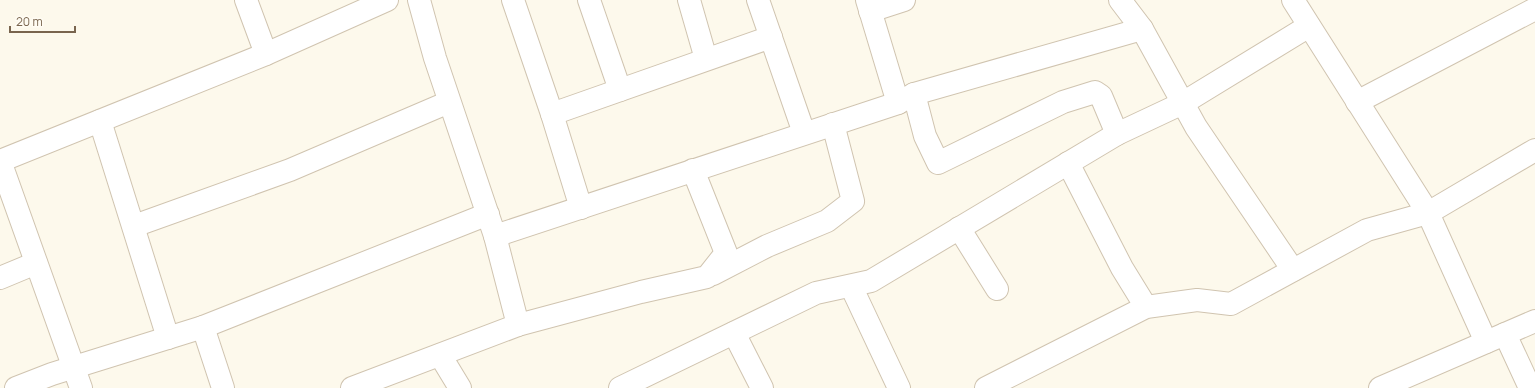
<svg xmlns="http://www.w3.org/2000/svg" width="1535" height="388" font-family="Manrope,sans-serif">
	<rect width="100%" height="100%" fill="#fdf9ec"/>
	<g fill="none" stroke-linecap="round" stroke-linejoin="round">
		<defs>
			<g id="minor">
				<polyline points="246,0 266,54"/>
				<polyline points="419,0 435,58 495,236 518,325"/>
				<polyline points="513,0 552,114 581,208"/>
				<polyline points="589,0 620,90"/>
				<polyline points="689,0 706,59"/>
				<polyline points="758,0 804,133"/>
				<polyline points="867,0 898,103"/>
				<polyline points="1120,0 1142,29 1196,127 1293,270"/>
				<polyline points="1293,0 1428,213 1486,342"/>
				<polyline points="870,11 904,0"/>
				<polyline points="914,94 925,136 938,163 1063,102 1095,92 1101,96 1117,134"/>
				<polyline points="1357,102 1535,9"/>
				<polyline points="552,114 771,37"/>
				<polyline points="100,121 168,338"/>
				<polyline points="0,161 266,54 387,0"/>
				<polyline points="0,161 81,388"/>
				<polyline points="1068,163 1122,268 1146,307"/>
				<polyline points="134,226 290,170 449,102"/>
				<polyline points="959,228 997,289"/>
				<polyline points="495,236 898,103 914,94 1142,29"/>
				<polyline points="713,274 767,246 827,221 853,201 833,124"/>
				<polyline points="0,278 36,263"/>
				<polyline points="851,286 899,388"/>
				<polyline points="203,327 223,388"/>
				<polyline points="734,333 762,388"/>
				<polyline points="1505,334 1530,388"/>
				<polyline points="440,355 460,388"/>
				<polyline points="16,388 52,374 203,327 488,214"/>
				<polyline points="352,388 518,325 641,292 707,277 726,253 693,170"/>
				<polyline points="620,388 816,293 871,281 1117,134 1183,103 1309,26"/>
				<polyline points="986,388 1146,307 1197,300 1231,304 1367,230 1428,213 1535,150"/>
				<polyline points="1380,388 1535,321"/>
			</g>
		</defs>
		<!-- minor casing -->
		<use href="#minor" stroke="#d0c4b0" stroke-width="24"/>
		<!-- minor -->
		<use href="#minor" stroke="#fff" stroke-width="22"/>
	</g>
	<!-- scale -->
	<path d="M10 26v6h65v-6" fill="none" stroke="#79654e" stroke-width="2"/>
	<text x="16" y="26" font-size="12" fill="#79654e" stroke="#fffcf3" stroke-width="3" paint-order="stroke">20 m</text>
</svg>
